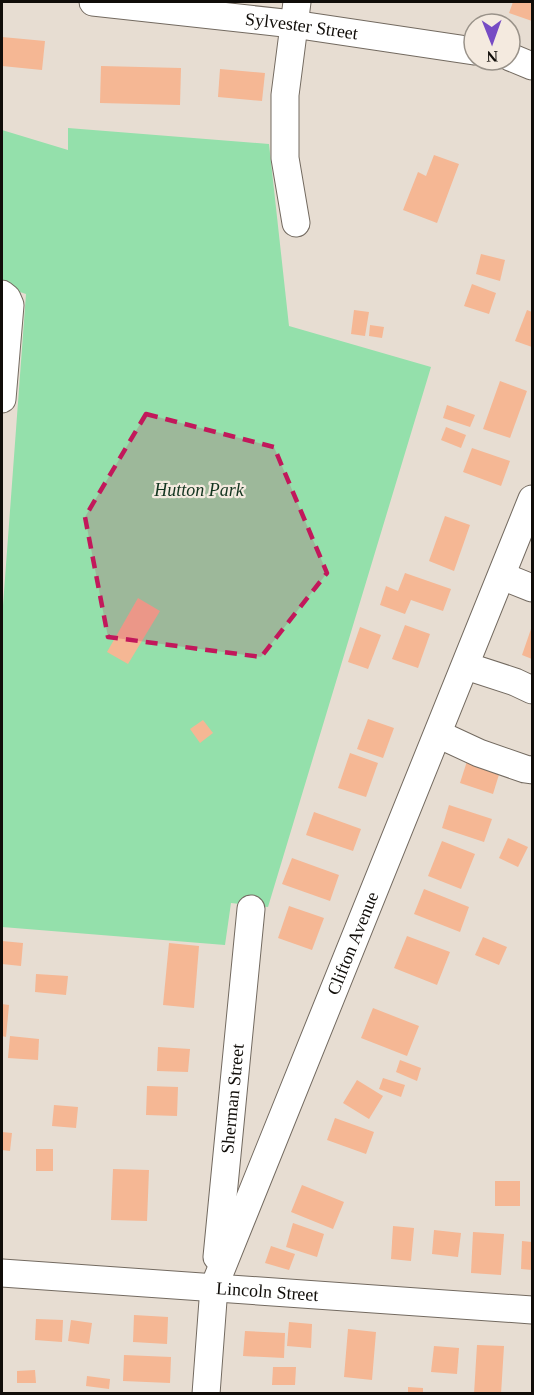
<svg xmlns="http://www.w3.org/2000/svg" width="534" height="1395" font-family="'Times New Roman',serif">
	<rect width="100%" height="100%" fill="#e7ddd2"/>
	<!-- green -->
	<polygon fill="#94e0ab" points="68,128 269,144 289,326 431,367 268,907 231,903 225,945 2,927 2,619 26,294 2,286 2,130 68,150"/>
	<!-- building -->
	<g fill="#f5b794">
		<polygon points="513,2 532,2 532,21 509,13"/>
		<polygon points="2,37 45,41 42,70 2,66"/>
		<polygon points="101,66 181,68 180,105 100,103"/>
		<polygon points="220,69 265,73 262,101 218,97"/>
		<polygon points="434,155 459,164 437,223 403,210 418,172 426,176"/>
		<polygon points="481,254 505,260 500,281 476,274"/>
		<polygon points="472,284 496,293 489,314 464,306"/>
		<polygon points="354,310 369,312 365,336 351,334"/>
		<polygon points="527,310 532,312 532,347 515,341"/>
		<polygon points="370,325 384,327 382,338 369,336"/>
		<polygon points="500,381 527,391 510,438 483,429"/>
		<polygon points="447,405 475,415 470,427 443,418"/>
		<polygon points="446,427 466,435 461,448 441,440"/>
		<polygon points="472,448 510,461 501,486 463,472"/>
		<polygon points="445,516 470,525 454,571 429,561"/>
		<polygon points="405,573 451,589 443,611 411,600 405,614 380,605 386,586 398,591"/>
		<polygon points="138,598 160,611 128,664 107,652"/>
		<polygon points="405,625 430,634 418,668 392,659"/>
		<polygon points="360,627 381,635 368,669 348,662"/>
		<polygon points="531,629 532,630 532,659 522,655"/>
		<polygon points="368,719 394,728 383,758 357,749"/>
		<polygon points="203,720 213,733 200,743 190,729"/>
		<polygon points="350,753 378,763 366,797 338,788"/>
		<polygon points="468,758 501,768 493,794 460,783"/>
		<polygon points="449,805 492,819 484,842 442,828"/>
		<polygon points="314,812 361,829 353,851 306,835"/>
		<polygon points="508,838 528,847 518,867 499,858"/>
		<polygon points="442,841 475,854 461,889 428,876"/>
		<polygon points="292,858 339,875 330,901 282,884"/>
		<polygon points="424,889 469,907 460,932 414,914"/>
		<polygon points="289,906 324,918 312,950 278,938"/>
		<polygon points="407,936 450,952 437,985 394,968"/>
		<polygon points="483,937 507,947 499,965 475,955"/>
		<polygon points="2,941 23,943 21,966 2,964"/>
		<polygon points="169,943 199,946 194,1008 163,1005"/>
		<polygon points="36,974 68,976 66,995 35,992"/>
		<polygon points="2,1004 9,1005 6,1037 2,1036"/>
		<polygon points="373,1008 419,1026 407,1056 361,1038"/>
		<polygon points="10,1036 39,1039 38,1060 8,1058"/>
		<polygon points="158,1047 190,1049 188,1072 157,1071"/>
		<polygon points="400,1060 421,1068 417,1081 396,1072"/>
		<polygon points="383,1078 405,1085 401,1097 379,1089"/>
		<polygon points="357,1080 383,1096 369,1119 343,1103"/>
		<polygon points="147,1086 178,1087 177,1116 146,1115"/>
		<polygon points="54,1105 78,1107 76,1128 52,1126"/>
		<polygon points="335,1118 374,1132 366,1154 327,1140"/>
		<polygon points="2,1132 12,1133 10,1151 2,1150"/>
		<rect x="36" y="1149" width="17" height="22"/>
		<polygon points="113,1169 149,1170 147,1221 111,1220"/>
		<rect x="495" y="1181" width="25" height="25"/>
		<polygon points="302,1185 344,1202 333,1229 291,1212"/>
		<polygon points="293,1223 324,1234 317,1257 286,1247"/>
		<polygon points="393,1226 414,1228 411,1261 391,1259"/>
		<polygon points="434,1230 461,1233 458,1257 432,1254"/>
		<polygon points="473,1232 504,1234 501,1275 471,1273"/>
		<polygon points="522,1241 532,1242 532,1270 521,1269"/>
		<polygon points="271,1246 295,1254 289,1270 265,1263"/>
		<polygon points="134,1315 168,1317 167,1344 133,1342"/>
		<polygon points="36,1319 63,1320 62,1342 35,1340"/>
		<polygon points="71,1320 92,1323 89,1344 68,1341"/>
		<polygon points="289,1322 312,1324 311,1348 287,1346"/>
		<polygon points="348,1329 376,1332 372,1380 344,1377"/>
		<polygon points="245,1331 285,1333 284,1358 243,1356"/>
		<polygon points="477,1345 504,1346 501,1394 474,1394"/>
		<polygon points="434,1346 459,1348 457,1374 431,1372"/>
		<polygon points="124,1355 171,1357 170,1383 123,1381"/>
		<polygon points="273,1367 296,1367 295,1385 272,1385"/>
		<polygon points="35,1370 36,1383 17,1383 17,1371"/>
		<polygon points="87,1376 110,1379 109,1389 86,1386"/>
		<polygon points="408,1387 423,1388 423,1394 408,1394"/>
	</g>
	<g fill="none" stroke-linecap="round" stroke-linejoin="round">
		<defs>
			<g id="minor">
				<path id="s1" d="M 93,2 L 293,24 L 474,51"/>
				<polyline points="510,57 532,66"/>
				<polyline points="296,223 285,158 285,95 297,2"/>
				<polyline points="2,294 7,298 10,305 2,399"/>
				<polyline points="502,576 532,588"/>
				<polyline points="466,666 515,682 532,690"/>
				<polyline points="438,734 479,753 525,769 532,770"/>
				<path id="s2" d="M 217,1257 L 251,909"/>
				<path id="s3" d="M 2,1273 L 532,1310"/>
				<path id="s4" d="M 206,1394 L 214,1287 L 532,499"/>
			</g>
		</defs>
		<!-- minor casing -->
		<use href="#minor" stroke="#736a60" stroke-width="29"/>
		<!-- minor -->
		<use href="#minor" stroke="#fff" stroke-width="27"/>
	</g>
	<!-- marked area -->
	<path fill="#c2185b" fill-opacity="0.2" stroke="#c2185b" stroke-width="4.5" stroke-dasharray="12 8" stroke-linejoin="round" d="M 146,414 L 274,447 L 327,573 L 261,657 L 108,637 L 85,517 Z"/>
	<g text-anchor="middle" stroke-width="4.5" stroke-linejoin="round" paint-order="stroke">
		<!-- street labels -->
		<g font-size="18" fill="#100d09" stroke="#f4eadf">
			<text dy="6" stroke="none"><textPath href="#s1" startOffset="210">Sylvester Street</textPath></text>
			<text dy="6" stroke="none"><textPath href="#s4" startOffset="478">Clifton Avenue</textPath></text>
			<text dy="6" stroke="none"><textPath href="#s2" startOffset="159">Sherman Street</textPath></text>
			<text dy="6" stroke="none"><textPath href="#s3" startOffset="266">Lincoln Street</textPath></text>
		</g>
		<!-- park labels -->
		<g font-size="18" font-style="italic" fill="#143520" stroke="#f4eadf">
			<text x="199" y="496">Hutton Park</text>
		</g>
	</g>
	<!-- border -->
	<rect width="534" height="1395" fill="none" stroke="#100d09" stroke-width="6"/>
	<!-- north arrow -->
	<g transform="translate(492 42) rotate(179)"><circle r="28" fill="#f4eadf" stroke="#999289" stroke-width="1.5"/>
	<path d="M0-4.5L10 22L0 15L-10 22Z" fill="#764bc4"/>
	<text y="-9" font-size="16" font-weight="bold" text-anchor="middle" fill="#100d09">N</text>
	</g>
</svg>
